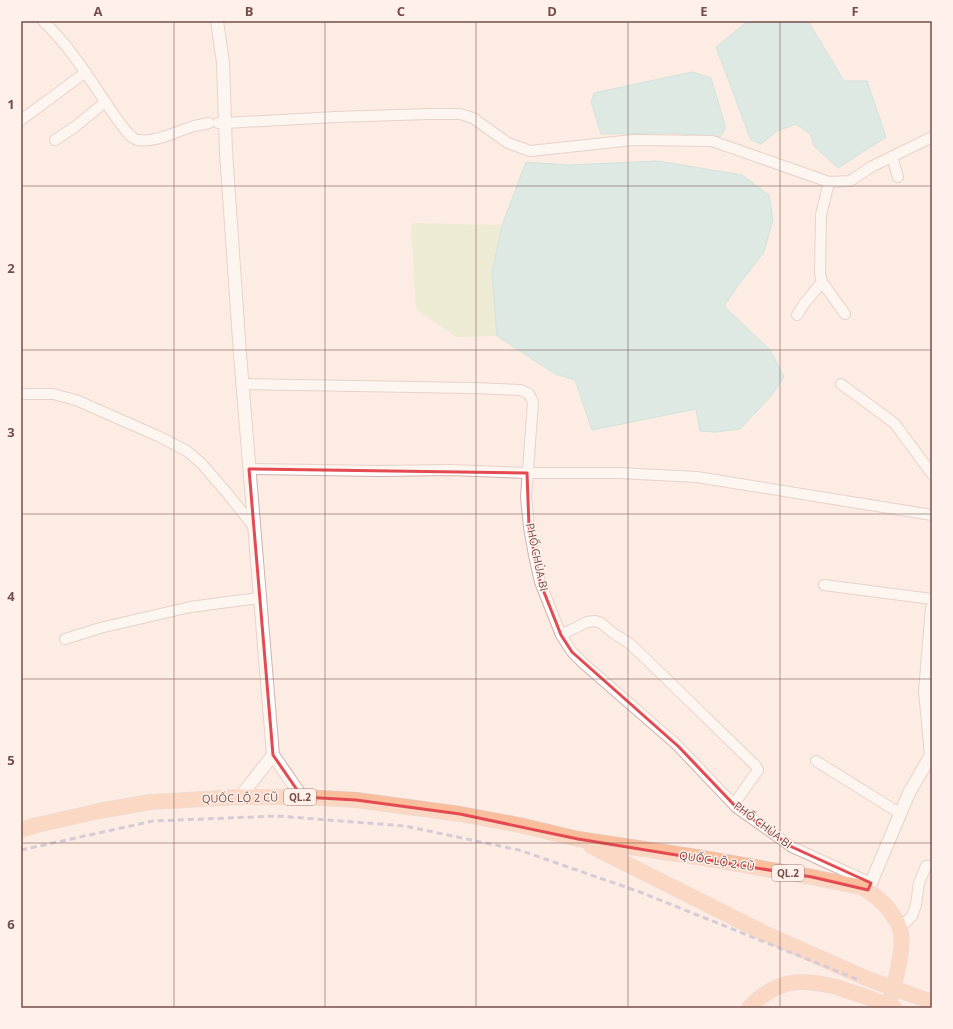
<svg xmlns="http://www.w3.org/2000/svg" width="953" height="1029" font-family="'Open Sans',sans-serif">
	<rect width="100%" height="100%" fill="#fcece3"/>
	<!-- green -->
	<polygon fill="#dce9c2" points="411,223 502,225 492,273 497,336 456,337 416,309"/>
	<!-- water -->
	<g fill="#b8e5e0" stroke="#9fd7d0">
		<polygon points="748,21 808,21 844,81 867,81 886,137 838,168 814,146 811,135 796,124 777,131 761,144 751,140 716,47"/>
		<polygon points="692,72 711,78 725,125 725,129 720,137 672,133 601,134 591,102 594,93"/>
		<polygon points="658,161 742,175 769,195 773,220 764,252 737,287 724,306 770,350 784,377 771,396 740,429 716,432 700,431 696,409 592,430 575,380 555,374 497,336 492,273 502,225 526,162 569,165"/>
	</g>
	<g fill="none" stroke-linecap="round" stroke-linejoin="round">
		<defs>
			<g id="minor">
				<path d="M 43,21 C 73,49 93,85 117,119 C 122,125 130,139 138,140 C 156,143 177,131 194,126 C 199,125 204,124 209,123"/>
				<polyline points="21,120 86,72"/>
				<polyline points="218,123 225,123 335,117 429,114 460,114 473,118 508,143 530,151 633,140 712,141 829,182 850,181 871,167 932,137"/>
				<polyline points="55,140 76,126 105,102"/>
				<polyline points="892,157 898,177"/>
				<polyline points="829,182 821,215 820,274 822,282 845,314"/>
				<polyline points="797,315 804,304 822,282"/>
				<polyline points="243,384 472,388 521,390 529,394 533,402 526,497 529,527 534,555 540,582 561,635 572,652 583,663 676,744 737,808 792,847 871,883"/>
				<polyline points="841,384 886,417 895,424 932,474"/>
				<polyline points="21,394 53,394 76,400 160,437 187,451 201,463 227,493 254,527"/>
				<polyline points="249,469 379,471 450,470 527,473 619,473 697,477 932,515"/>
				<polyline points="824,585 932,599"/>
				<polyline points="561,635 587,622 595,621 601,623 613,633 629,643 646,659 756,766 758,770 734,804"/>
				<polyline points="65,639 100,628 190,607 259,598"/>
				<polyline points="816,761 901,814"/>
				<polyline points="900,928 912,916 916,905 919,883 926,866 932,866"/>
			</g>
			<g id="tertiary">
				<polyline points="217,21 223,63 226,152 240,354 273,755 302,797"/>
				<polyline points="240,797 273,755"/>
				<polyline points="868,890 909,793 931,755 925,691 932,608"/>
			</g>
			<g id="primary">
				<path d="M 21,830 L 37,825 L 99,811 L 150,802 L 240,797 L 302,797 L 356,800 L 460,814 L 519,825 L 578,839 L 703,858 L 812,877 L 860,887 C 870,891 878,898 885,905 C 891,912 897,920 900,929 C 906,949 893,987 888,1008"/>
				<polyline points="591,846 764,933 868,979"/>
				<path d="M 749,1008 C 762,993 783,981 803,982 C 810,982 816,983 822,984 C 827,985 832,986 837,987 C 845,990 853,993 861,995"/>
			</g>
		</defs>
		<!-- minor casing -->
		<use href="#minor" stroke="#cfb3ad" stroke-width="12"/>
		<!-- tertiary casing -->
		<use href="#tertiary" stroke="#cfb3ad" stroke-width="14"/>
		<!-- primary casing -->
		<use href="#primary" stroke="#d8cdcc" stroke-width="16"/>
		<!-- minor -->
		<use href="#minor" stroke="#fff" stroke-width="10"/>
		<!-- tertiary -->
		<use href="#tertiary" stroke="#fff" stroke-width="12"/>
		<!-- primary -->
		<use href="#primary" stroke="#fabe9d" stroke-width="15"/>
		<!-- rail -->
		<polyline stroke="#aca2c5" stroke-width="3" stroke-dasharray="6 4" stroke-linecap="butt" points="21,850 153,821 277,816 405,826 519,850 640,892 929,1008"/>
		<defs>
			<g id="primary-bridge">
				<polyline points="868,979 932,1002"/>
				<polyline points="861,995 895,1008"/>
			</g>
		</defs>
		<!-- primary-bridge casing -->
		<use href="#primary-bridge" stroke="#d8cdcc" stroke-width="16" stroke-linecap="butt"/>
		<!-- primary-bridge -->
		<use href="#primary-bridge" stroke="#fabe9d" stroke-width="15"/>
	</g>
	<!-- marked area -->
	<path d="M0 0H953V1029H0ZM 249,469 L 527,473 L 529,527 L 540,582 L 561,635 L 572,652 L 679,747 L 737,808 L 792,847 L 871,883 L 868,890 L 812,877 L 578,839 L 460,814 L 356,800 L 302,797 L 273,755 Z" fill="#fcece3" fill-opacity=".55" fill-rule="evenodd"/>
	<path fill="none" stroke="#e44a51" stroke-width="3" stroke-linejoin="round" d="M 249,469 L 527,473 L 529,527 L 540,582 L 561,635 L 572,652 L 679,747 L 737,808 L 792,847 L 871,883 L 868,890 L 812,877 L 578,839 L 460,814 L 356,800 L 302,797 L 273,755 Z"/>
	<!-- grid -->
	<path fill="none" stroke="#744d4a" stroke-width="1" stroke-opacity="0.55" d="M 174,21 L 174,1008M 325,21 L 325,1008M 476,21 L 476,1008M 628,21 L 628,1008M 780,21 L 780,1008M 21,186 L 932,186M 21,350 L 932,350M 21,514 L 932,514M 21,679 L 932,679M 21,843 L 932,843"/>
	<g text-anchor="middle" stroke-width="3" stroke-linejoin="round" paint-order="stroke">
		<!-- shield labels -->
		<g fill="#fff1ea" stroke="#9e7e7a" stroke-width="1">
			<rect x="284" y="789" width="32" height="16" rx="3"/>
			<rect x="772" y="865" width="32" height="16" rx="3"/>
		</g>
		<g font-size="10" font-weight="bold" fill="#744d4a">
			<text x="300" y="801">QL.2</text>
			<text x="788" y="877">QL.2</text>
		</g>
		<!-- street labels -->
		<g font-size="11" fill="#744d4a" stroke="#fff1ea">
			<text transform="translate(537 557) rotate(78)" y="4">PHỐ CHÙA BI</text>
			<text transform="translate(240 798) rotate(-1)" y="4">QUỐC LỘ 2 CŨ</text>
			<text transform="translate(763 825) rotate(37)" y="4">PHỐ CHÙA BI</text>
			<text transform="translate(717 861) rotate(9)" y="4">QUỐC LỘ 2 CŨ</text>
		</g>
	</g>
	<!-- border -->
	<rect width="953" height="1029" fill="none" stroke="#fff1ea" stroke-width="44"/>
	<rect x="22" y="22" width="909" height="985" fill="none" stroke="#744d4a" stroke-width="1.5"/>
	<g font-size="13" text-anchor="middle" font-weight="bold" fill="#744d4a">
		<text x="98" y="16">A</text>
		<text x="249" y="16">B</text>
		<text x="401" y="16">C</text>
		<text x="552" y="16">D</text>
		<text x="704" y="16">E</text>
		<text x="855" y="16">F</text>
		<text x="11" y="109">1</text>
		<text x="11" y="273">2</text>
		<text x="11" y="437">3</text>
		<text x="11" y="601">4</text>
		<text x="11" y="765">5</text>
		<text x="11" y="929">6</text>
	</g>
</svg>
